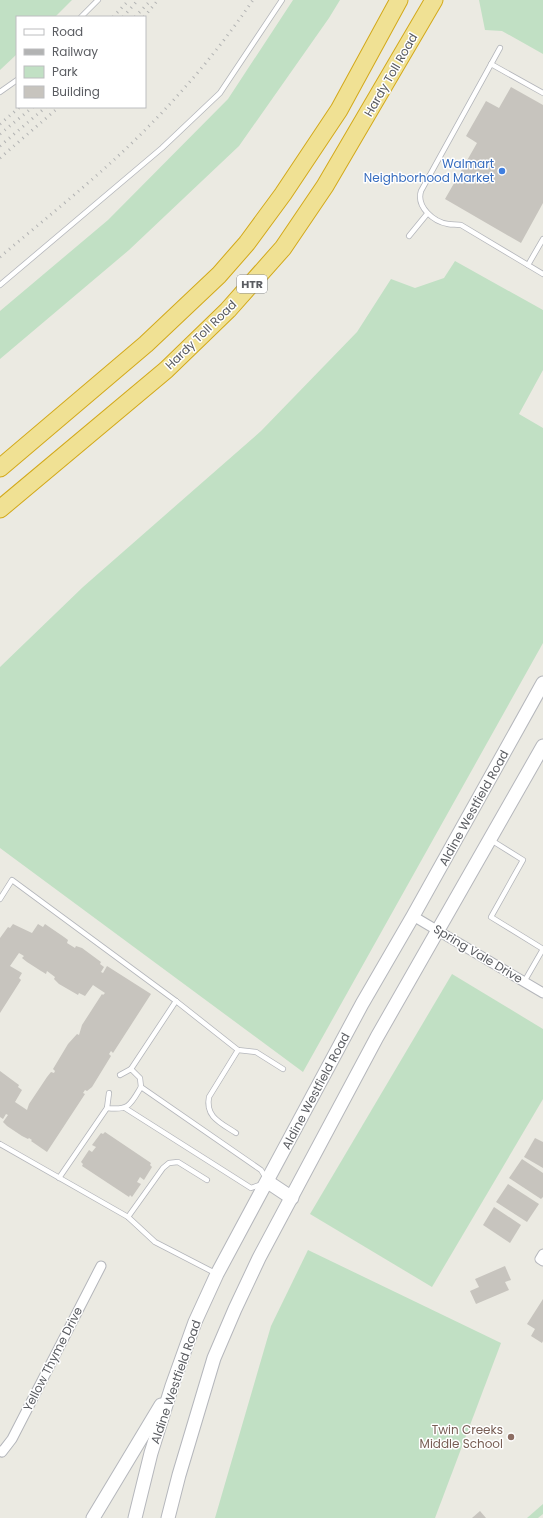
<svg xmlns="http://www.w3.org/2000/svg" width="543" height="1518" font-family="Poppins,sans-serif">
	<rect width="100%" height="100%" fill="#ebeae2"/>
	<!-- green -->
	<g fill="#c1e0c4">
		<polygon points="0,0 72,0 55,17 17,17 17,54 0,70"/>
		<polygon points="293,0 340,0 329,18 239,146 129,250 0,359 0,311 108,220 228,99"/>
		<polygon points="479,0 543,0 543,54 502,31 485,30"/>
		<polygon points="455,261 543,310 543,370 519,414 543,428 543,643 303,1072 0,848 0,667 83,587 261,431 357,332 391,279 415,288 444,278"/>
		<polygon points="452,974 543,1029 543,1099 432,1287 310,1214"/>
		<polygon points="308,1250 501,1343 435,1518 215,1518 271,1326"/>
		<polygon points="543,1504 543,1514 538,1518 527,1518"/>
	</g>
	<!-- building -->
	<g fill="#c7c4be">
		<polygon points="511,87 543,105 543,203 521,243 445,199 477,143 466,136 486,101 499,108"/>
		<polygon points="13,924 32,933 38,924 43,927 45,924 64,937 68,940 67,943 75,948 76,946 82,948 101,962 100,964 104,967 101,972 103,973 107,966 151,994 113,1053 111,1051 109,1054 111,1056 92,1087 87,1091 85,1090 83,1093 85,1094 47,1152 31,1141 32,1140 29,1138 28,1139 22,1136 7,1126 3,1122 8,1115 6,1114 3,1119 0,1117 0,1071 19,1085 18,1087 22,1090 15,1102 27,1110 29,1104 47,1077 51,1072 54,1073 55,1071 53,1069 68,1044 77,1034 79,1035 82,1025 102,994 103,995 105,993 93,985 85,996 79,993 78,995 59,984 54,979 55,977 47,971 46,974 41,971 27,962 22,958 24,956 19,953 10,966 22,973 19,978 21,980 0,1013 0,938 8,927 10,928"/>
		<polygon points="105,1132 151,1163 150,1165 152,1167 144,1180 140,1177 137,1182 141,1184 132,1197 130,1195 129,1197 82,1166 83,1164 81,1162 89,1150 92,1152 96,1147 92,1145 101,1133 103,1134"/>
		<polygon points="535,1138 543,1142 543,1168 524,1157"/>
		<polygon points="522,1159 543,1173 543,1197 541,1199 509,1178"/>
		<polygon points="508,1184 539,1204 527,1222 496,1202"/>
		<polygon points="494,1207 521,1225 510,1243 483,1225"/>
		<polygon points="505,1266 511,1280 505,1282 509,1290 476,1304 470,1291 479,1287 475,1279"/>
		<polygon points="543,1299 543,1341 542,1343 531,1336 535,1329 527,1324"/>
		<polygon points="480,1511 486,1518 472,1518"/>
	</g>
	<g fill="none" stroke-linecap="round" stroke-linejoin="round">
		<defs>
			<g id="lane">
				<polyline points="81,17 98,0"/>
				<path d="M 500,48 L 421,191 C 416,207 434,222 448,224 C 452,225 456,224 461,225 L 543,274"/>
				<polyline points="491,64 543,93"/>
				<polyline points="0,92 17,80"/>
				<polyline points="409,236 427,214"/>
				<polyline points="528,265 543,239"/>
				<polyline points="0,285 162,148 220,93 282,0"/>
				<polyline points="491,840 523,860 491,917 543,949 524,982"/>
				<polyline points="0,899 12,880 176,1001 238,1050 256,1052 283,1069"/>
				<polyline points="131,1069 176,1001"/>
				<polyline points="141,1087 261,1170 266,1178"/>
				<path d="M 109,1093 L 107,1108 C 129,1111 131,1104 141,1087 L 140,1078 L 131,1069 L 120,1075"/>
				<polyline points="125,1108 251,1188 262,1184"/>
				<path d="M 236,1133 C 221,1123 205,1117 209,1097 L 238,1050"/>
				<polyline points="0,1144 128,1217 155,1242 215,1273"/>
				<polyline points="59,1178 107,1108"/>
				<polyline points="128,1217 163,1168 169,1163 178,1162 207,1180"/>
			</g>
			<g id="street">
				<polyline points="413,916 543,993"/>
				<polyline points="543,1254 540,1259 543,1261"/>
				<polyline points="0,1451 2,1452 12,1439 101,1266"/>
			</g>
			<g id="secondary">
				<polyline points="268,1182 292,1198"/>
				<polyline points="93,1518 161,1405"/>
				<polyline points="135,1518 151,1453 172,1386 195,1322 217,1274 362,1004 413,916 543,683"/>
				<polyline points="168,1518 179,1475 214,1358 235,1309 259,1258 377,1037 543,746"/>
			</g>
			<g id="highway">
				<polyline points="0,468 146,344 219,275 247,243 283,194 339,110 399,0"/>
				<polyline points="0,509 166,370 228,310 283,248 325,186 434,0"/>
			</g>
		</defs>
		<!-- lane casing -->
		<use href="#lane" stroke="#b4b6bb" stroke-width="6"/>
		<!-- street casing -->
		<use href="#street" stroke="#b4b6bb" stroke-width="11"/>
		<!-- secondary casing -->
		<use href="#secondary" stroke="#b5b7bc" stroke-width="15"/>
		<!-- highway casing -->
		<use href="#highway" stroke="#d3a91a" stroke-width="19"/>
		<!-- lane -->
		<use href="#lane" stroke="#fff" stroke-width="4.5"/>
		<!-- street -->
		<use href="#street" stroke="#fff" stroke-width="9"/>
		<!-- secondary -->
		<use href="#secondary" stroke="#fff" stroke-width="13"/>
		<!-- highway -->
		<use href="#highway" stroke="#f0e194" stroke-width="17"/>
		<!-- rail -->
		<g stroke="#b2b3b3" stroke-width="3" stroke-dasharray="1 5" stroke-linecap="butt">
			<polyline points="113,17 129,0"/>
			<polyline points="123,17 138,0"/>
			<polyline points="135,17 151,0"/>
			<polyline points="144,17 158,0"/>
			<polyline points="0,124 20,107"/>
			<polyline points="0,134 33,107"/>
			<polyline points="0,146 46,107"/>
			<polyline points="0,158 59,107"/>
			<path d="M 0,257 C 39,224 79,192 116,158 C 167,111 214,57 253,0"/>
		</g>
	</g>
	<!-- markers -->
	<circle fill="#3f7fe0" stroke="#fff" stroke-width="1.5" cx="502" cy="171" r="4"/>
	<circle fill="#8d6e63" stroke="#fff" stroke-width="1.5" cx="511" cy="1437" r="4"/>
	<g text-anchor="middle" stroke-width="3" stroke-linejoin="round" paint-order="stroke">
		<!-- shield labels -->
		<rect fill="#fff" stroke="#8c8d90" stroke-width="1" x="237" y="275" width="30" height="18" rx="3"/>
		<g font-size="11" font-weight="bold" fill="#5a5c61">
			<text x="252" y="288">HTR</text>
		</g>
		<!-- street labels -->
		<g font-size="12" fill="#5a5c61" stroke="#fff">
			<text transform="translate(391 75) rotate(-60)" y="4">Hardy Toll Road</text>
			<text transform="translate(201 335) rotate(-44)" y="4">Hardy Toll Road</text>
			<text transform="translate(474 808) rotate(-61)" y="4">Aldine Westfield Road</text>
			<text transform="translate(478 954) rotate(31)" y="4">Spring Vale Drive</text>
			<text transform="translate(316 1091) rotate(-62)" y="4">Aldine Westfield Road</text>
			<text transform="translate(53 1359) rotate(-63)" y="4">Yellow Thyme Drive</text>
			<text transform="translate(176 1382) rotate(-71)" y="4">Aldine Westfield Road</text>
		</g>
		<!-- shop labels -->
		<g font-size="12" fill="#366cbe" stroke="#fff" text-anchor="end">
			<text x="494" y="168">Walmart<tspan x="494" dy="14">Neighborhood Market</tspan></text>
		</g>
		<!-- education labels -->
		<g font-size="12" fill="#785e54" stroke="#fff" text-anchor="end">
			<text x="503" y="1434">Twin Creeks<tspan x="503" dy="14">Middle School</tspan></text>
		</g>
	</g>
	<!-- legend -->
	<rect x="16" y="16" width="130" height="92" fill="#ffffff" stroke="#bdbec0"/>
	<rect x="24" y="29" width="20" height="6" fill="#ffffff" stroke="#bdbec0"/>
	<text x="52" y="36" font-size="12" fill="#5a5c61">Road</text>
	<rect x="24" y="49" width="20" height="6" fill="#b2b3b3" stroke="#bdbec0"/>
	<text x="52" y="56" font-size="12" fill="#5a5c61">Railway</text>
	<rect x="24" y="66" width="20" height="12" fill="#c1e0c4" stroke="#bdbec0"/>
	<text x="52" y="76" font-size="12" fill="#5a5c61">Park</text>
	<rect x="24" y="86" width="20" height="12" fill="#c7c4be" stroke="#bdbec0"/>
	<text x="52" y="96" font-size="12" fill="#5a5c61">Building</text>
</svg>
